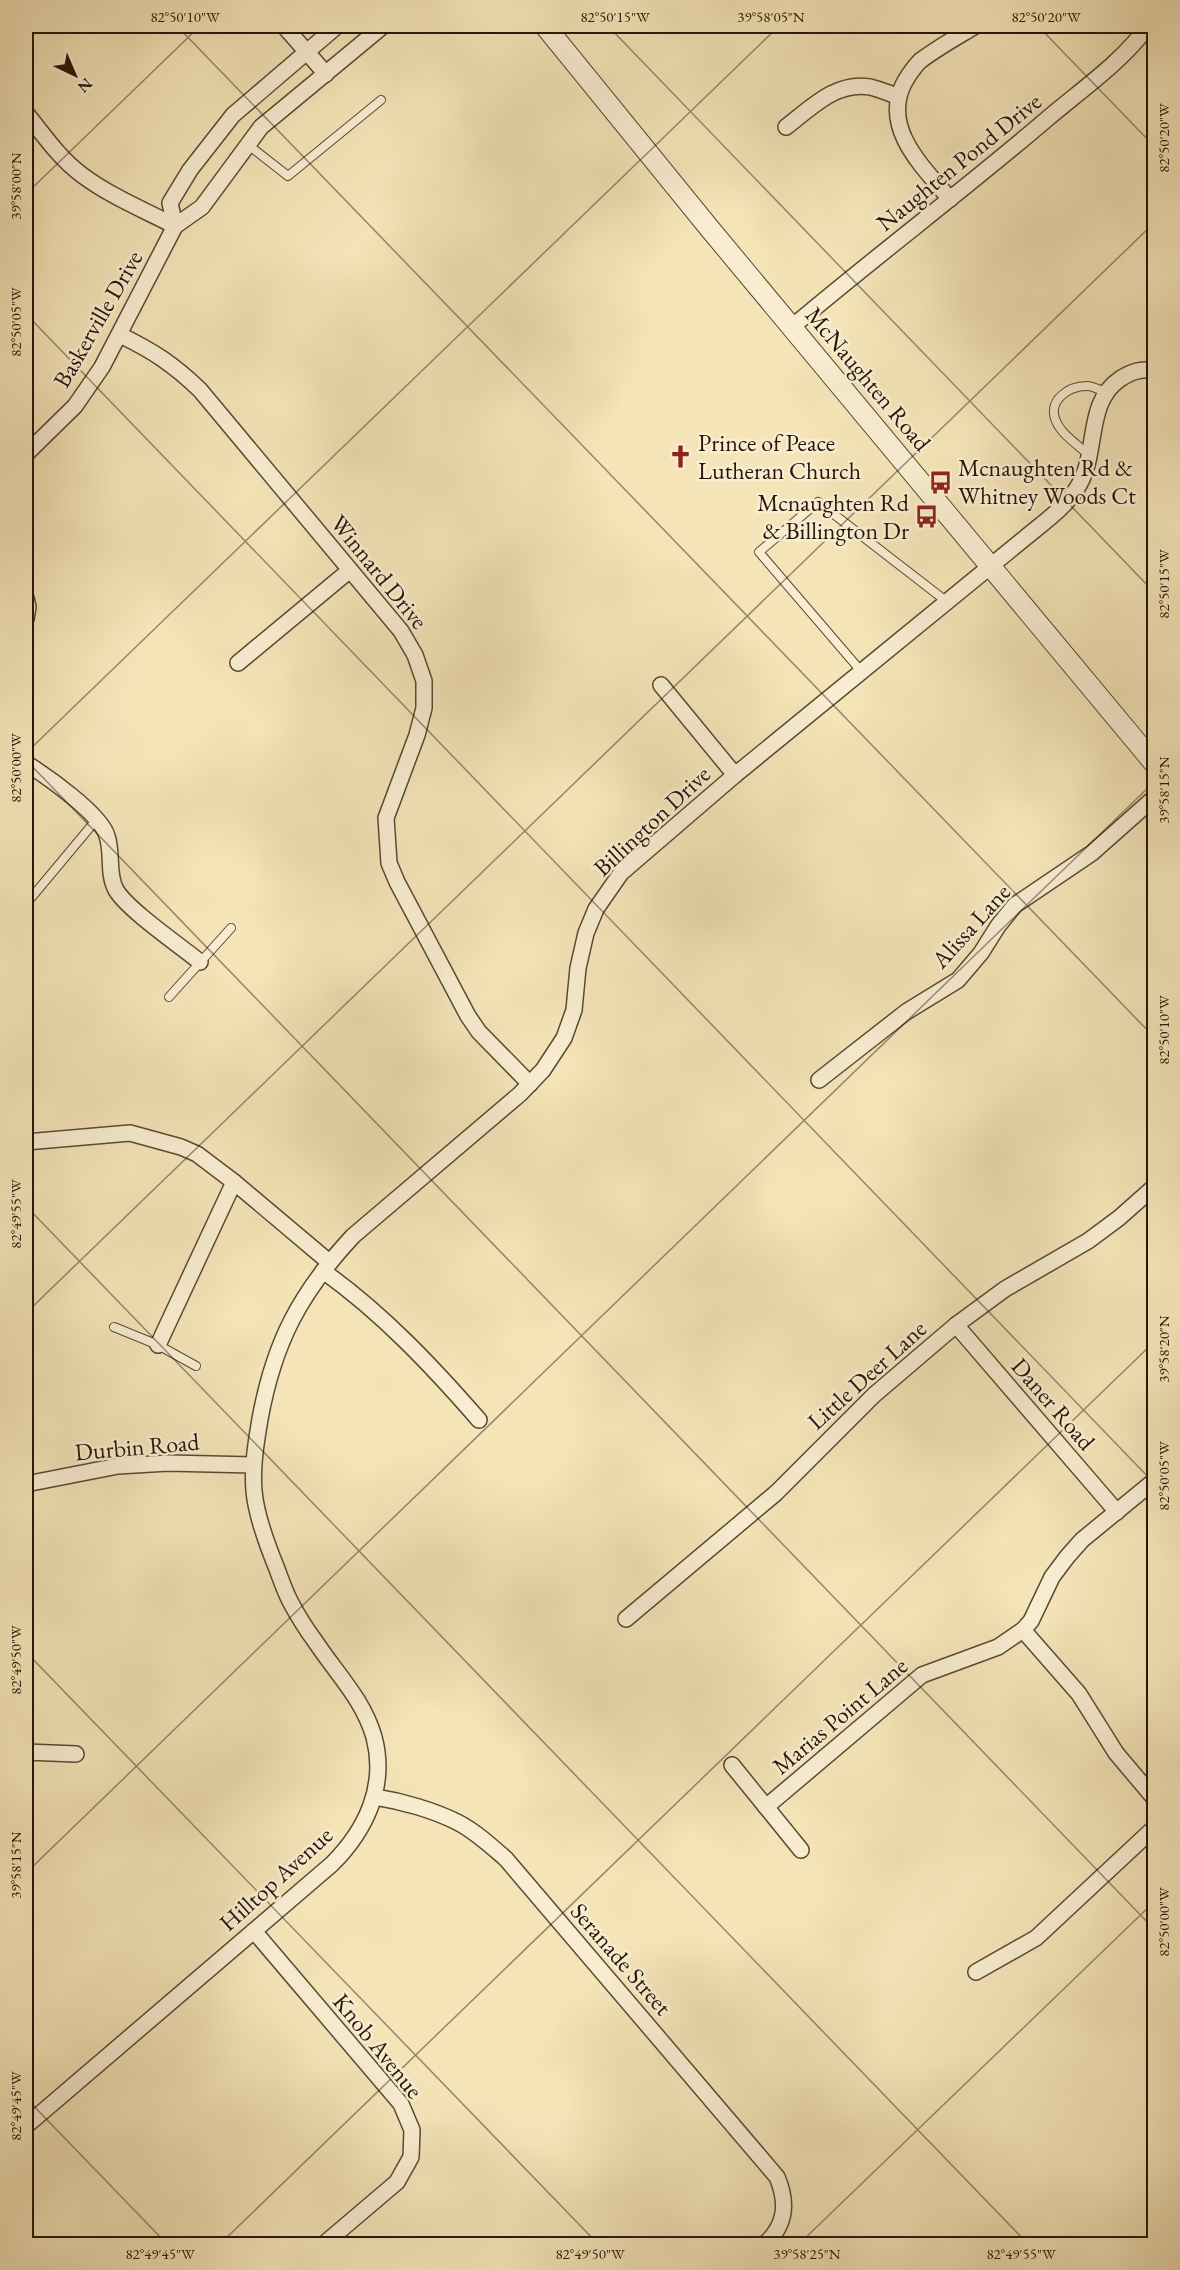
<svg xmlns="http://www.w3.org/2000/svg" width="1180" height="2270" font-family="'EB Garamond',serif">
	<rect width="100%" height="100%" fill="#f4e4b8"/>
	<filter id="stains"><feTurbulence type="fractalNoise" baseFrequency=".00333" numOctaves="4"/><feColorMatrix values="0 0 0 0 .2 0 0 0 0 .09 0 0 0 0 .02 0 0 0 .5 -.17"/></filter>
	<radialGradient id="worn" r=".72"><stop offset=".6" stop-color="#630" stop-opacity="0"/><stop offset="1" stop-color="#630" stop-opacity=".3"/></radialGradient>
	<g fill="none" stroke-linecap="round" stroke-linejoin="round">
		<defs>
			<g id="service">
				<polyline points="247,144 288,176 381,100"/>
				<path d="M 1089,455 C 1078,445 1061,434 1056,421 C 1047,401 1068,386 1087,386 C 1093,386 1100,390 1105,392"/>
				<polyline points="861,671 759,552 818,502 946,601"/>
				<polyline points="26,904 97,819"/>
				<polyline points="169,997 231,928"/>
				<polyline points="114,1327 158,1345 196,1366"/>
			</g>
			<g id="minor">
				<polyline points="284,26 326,74"/>
				<path d="M 26,113 C 43,134 59,158 82,175 C 110,196 144,210 175,226"/>
				<path d="M 786,127 C 811,108 836,81 870,87 C 879,89 888,93 897,96"/>
				<path d="M 950,199 C 923,167 881,128 904,83 C 908,76 914,67 920,61 C 937,48 957,37 975,26"/>
				<polyline points="175,226 170,203 190,170 233,115 337,26"/>
				<path d="M 792,327 C 876,256 964,190 1047,119 C 1081,90 1122,62 1148,26"/>
				<path d="M 120,335 C 153,351 173,364 200,390 L 401,631 L 415,655 L 424,681 L 424,708 L 417,735 L 386,818 L 389,863 L 397,882 L 468,1016 L 479,1032 L 530,1084"/>
				<polyline points="26,454 75,406 102,367 175,226 202,207 261,127 383,26"/>
				<polyline points="26,598 28,607 26,619"/>
				<polyline points="238,663 350,570"/>
				<polyline points="661,685 735,775"/>
				<path d="M 26,763 C 46,776 101,814 107,836 C 113,853 107,874 116,890 C 128,910 179,945 200,962"/>
				<polyline points="819,1080 906,1012 958,980 981,953 998,926 1015,905 1092,853 1154,798"/>
				<polyline points="26,1142 130,1133 181,1147 197,1154 234,1182 329,1262"/>
				<path d="M 323,1271 C 382,1313 432,1366 479,1420"/>
				<polyline points="956,1325 1117,1512"/>
				<polyline points="158,1345 234,1182"/>
				<polyline points="26,1484 118,1466 168,1463 253,1465"/>
				<polyline points="626,1619 776,1493 874,1395 956,1325 1005,1289 1088,1241 1119,1218 1154,1187"/>
				<polyline points="1023,1630 1079,1694 1116,1753 1154,1798"/>
				<polyline points="26,1752 76,1754"/>
				<polyline points="732,1765 801,1850"/>
				<path d="M 375,1797 C 401,1801 433,1810 457,1822 C 475,1831 491,1846 506,1859 L 777,2177 C 788,2203 786,2225 765,2244"/>
				<polyline points="766,1807 922,1675 998,1647 1023,1630 1031,1621 1052,1577 1067,1557 1082,1540 1154,1481"/>
				<polyline points="254,1931 401,2104 412,2130 411,2157 397,2182 324,2244"/>
				<polyline points="976,1972 1036,1938 1154,1828"/>
				<path d="M 26,2126 L 332,1864 C 366,1830 387,1786 374,1737 C 363,1699 336,1673 315,1641 C 306,1629 298,1616 291,1603 C 285,1592 281,1580 277,1569 C 268,1547 256,1515 254,1491 C 252,1466 256,1443 260,1419 C 274,1342 300,1293 353,1236 L 520,1094 L 543,1070 L 564,1038 L 574,1010 L 578,968 L 586,933 L 596,909 L 621,873 L 735,775 L 1025,538 C 1044,522 1068,506 1080,483 C 1098,450 1086,402 1120,379 C 1132,371 1141,369 1154,370"/>
			</g>
			<polyline id="tertiary" points="545,26 710,229 1154,763"/>
		</defs>
		<!-- service casing -->
		<use href="#service" stroke="#5a4933" stroke-width="10"/>
		<!-- minor casing -->
		<use href="#minor" stroke="#5a4933" stroke-width="18"/>
		<!-- tertiary casing -->
		<use href="#tertiary" stroke="#5a4933" stroke-width="22"/>
		<!-- service -->
		<use href="#service" stroke="#f8edd1" stroke-width="8"/>
		<!-- minor -->
		<use href="#minor" stroke="#f8edd1" stroke-width="15"/>
		<!-- tertiary -->
		<use href="#tertiary" stroke="#f8edd1" stroke-width="20"/>
	</g>
	<!-- ticks -->
	<path fill="none" stroke="#261507" stroke-width="1.5" stroke-opacity="0.45" d="M 177,26 L 1154,1037M 608,26 L 1154,592M 1038,26 L 1154,146M 26,194 L 200,26M 26,314 L 1154,1483M 26,753 L 779,26M 26,760 L 1154,1929M 26,1206 L 1028,2244M 26,1313 L 1154,223M 26,1652 L 598,2244M 26,1873 L 1154,782M 26,2098 L 167,2244M 220,2244 L 1154,1342M 799,2244 L 1154,1902"/>
	<!-- icons -->
	<defs>
		<symbol id="church-bare" viewBox="-9 -9 18 18"><path d="M-1.2-6h2.4v3.5h3.3v2.4h-3.3V6h-2.4V-.1h-3.3v-2.4h3.3Z" fill="#8f2418" stroke="#f8edd1" stroke-width="2.5" paint-order="stroke"/></symbol>
		<symbol id="bus-bare" viewBox="-9 -9 18 18"><path d="M-5-6H5V4H4V6H2V4H-2V6H-4V4H-5ZM-3.5-4V0h7V-4ZM-3.5 1.2v1.5H-2V1.2ZM2 1.2v1.5H3.5V1.2Z" fill="#8f2418" stroke="#f8edd1" stroke-width="2.5" paint-order="stroke"/></symbol>
	</defs>
	<g fill-rule="evenodd">
		<use href="#church-bare" x="664" y="440" width="33" height="33"/>
		<use href="#bus-bare" x="924" y="466" width="33" height="33"/>
		<use href="#bus-bare" x="910" y="500" width="33" height="33"/>
	</g>
	<g text-anchor="middle" stroke-width="5" stroke-linejoin="round" paint-order="stroke">
		<!-- street labels -->
		<g font-size="24" fill="#261507" stroke="#f8edd1">
			<text transform="translate(959 162) rotate(-39)" y="8">Naughten Pond Drive</text>
			<text transform="translate(98 319) rotate(-60)" y="8">Baskerville Drive</text>
			<text transform="translate(868 379) rotate(50)" y="8">McNaughten Road</text>
			<text transform="translate(379 572) rotate(51)" y="8">Winnard Drive</text>
			<text transform="translate(652 821) rotate(-43)" y="8">Billington Drive</text>
			<text transform="translate(971 926) rotate(-48)" y="8">Alissa Lane</text>
			<text transform="translate(867 1375) rotate(-42)" y="8">Little Deer Lane</text>
			<text transform="translate(1053 1404) rotate(49)" y="8">Daner Road</text>
			<text transform="translate(137 1447) rotate(-5)" y="8">Durbin Road</text>
			<text transform="translate(840 1716) rotate(-40)" y="8">Marias Point Lane</text>
			<text transform="translate(276 1879) rotate(-42)" y="8">Hilltop Avenue</text>
			<text transform="translate(621 1959) rotate(49)" y="8">Seranade Street</text>
			<text transform="translate(378 2046) rotate(51)" y="8">Knob Avenue</text>
		</g>
		<!-- poi labels -->
		<g font-size="24" fill="#261507" stroke="#f8edd1" text-anchor="start">
			<text x="698" y="451">Prince of Peace<tspan x="698" dy="28">Lutheran Church</tspan></text>
			<text x="958" y="476">Mcnaughten Rd &amp;<tspan x="958" dy="28">Whitney Woods Ct</tspan></text>
			<text x="909" y="511" text-anchor="end">Mcnaughten Rd<tspan x="909" dy="28">&amp; Billington Dr</tspan></text>
		</g>
	</g>
	<!-- margin -->
	<rect width="1180" height="2270" fill="none" stroke="#f4e4b8" stroke-width="66"/>
	<!-- north arrow -->
	<g transform="translate(75 75) rotate(136)" stroke="#f8edd1" stroke-width="4.5" paint-order="stroke">
	<path d="M0-4.5L10 22L0 15L-10 22Z" fill="#261507"/>
	<text y="-9" font-size="16" font-weight="bold" text-anchor="middle" fill="#261507">N</text>
	</g>
	<rect x="33" y="33" width="1114" height="2204" fill="none" stroke="#261507" stroke-width="2"/>
	<g font-size="15" text-anchor="middle" fill="#261507">
		<text x="185" y="22">82°50'10"W</text>
		<text x="615" y="22">82°50'15"W</text>
		<text x="771" y="22">39°58'05"N</text>
		<text x="1046" y="22">82°50'20"W</text>
		<text transform="translate(1164 138) rotate(-90)" y="5">82°50'20"W</text>
		<text transform="translate(16 186) rotate(-90)" y="5">39°58'00"N</text>
		<text transform="translate(16 322) rotate(-90)" y="5">82°50'05"W</text>
		<text transform="translate(1164 584) rotate(-90)" y="5">82°50'15"W</text>
		<text transform="translate(16 768) rotate(-90)" y="5">82°50'00"W</text>
		<text transform="translate(1164 790) rotate(-90)" y="5">39°58'15"N</text>
		<text transform="translate(1164 1030) rotate(-90)" y="5">82°50'10"W</text>
		<text transform="translate(16 1214) rotate(-90)" y="5">82°49'55"W</text>
		<text transform="translate(1164 1349) rotate(-90)" y="5">39°58'20"N</text>
		<text transform="translate(1164 1476) rotate(-90)" y="5">82°50'05"W</text>
		<text transform="translate(16 1660) rotate(-90)" y="5">82°49'50"W</text>
		<text transform="translate(16 1865) rotate(-90)" y="5">39°58'15"N</text>
		<text transform="translate(1164 1922) rotate(-90)" y="5">82°50'00"W</text>
		<text transform="translate(16 2106) rotate(-90)" y="5">82°49'45"W</text>
		<text x="160" y="2259">82°49'45"W</text>
		<text x="590" y="2259">82°49'50"W</text>
		<text x="807" y="2259">39°58'25"N</text>
		<text x="1021" y="2259">82°49'55"W</text>
	</g>
	<rect width="100%" height="100%" filter="url(#stains)"/>
	<rect width="100%" height="100%" fill="url(#worn)"/>
</svg>
